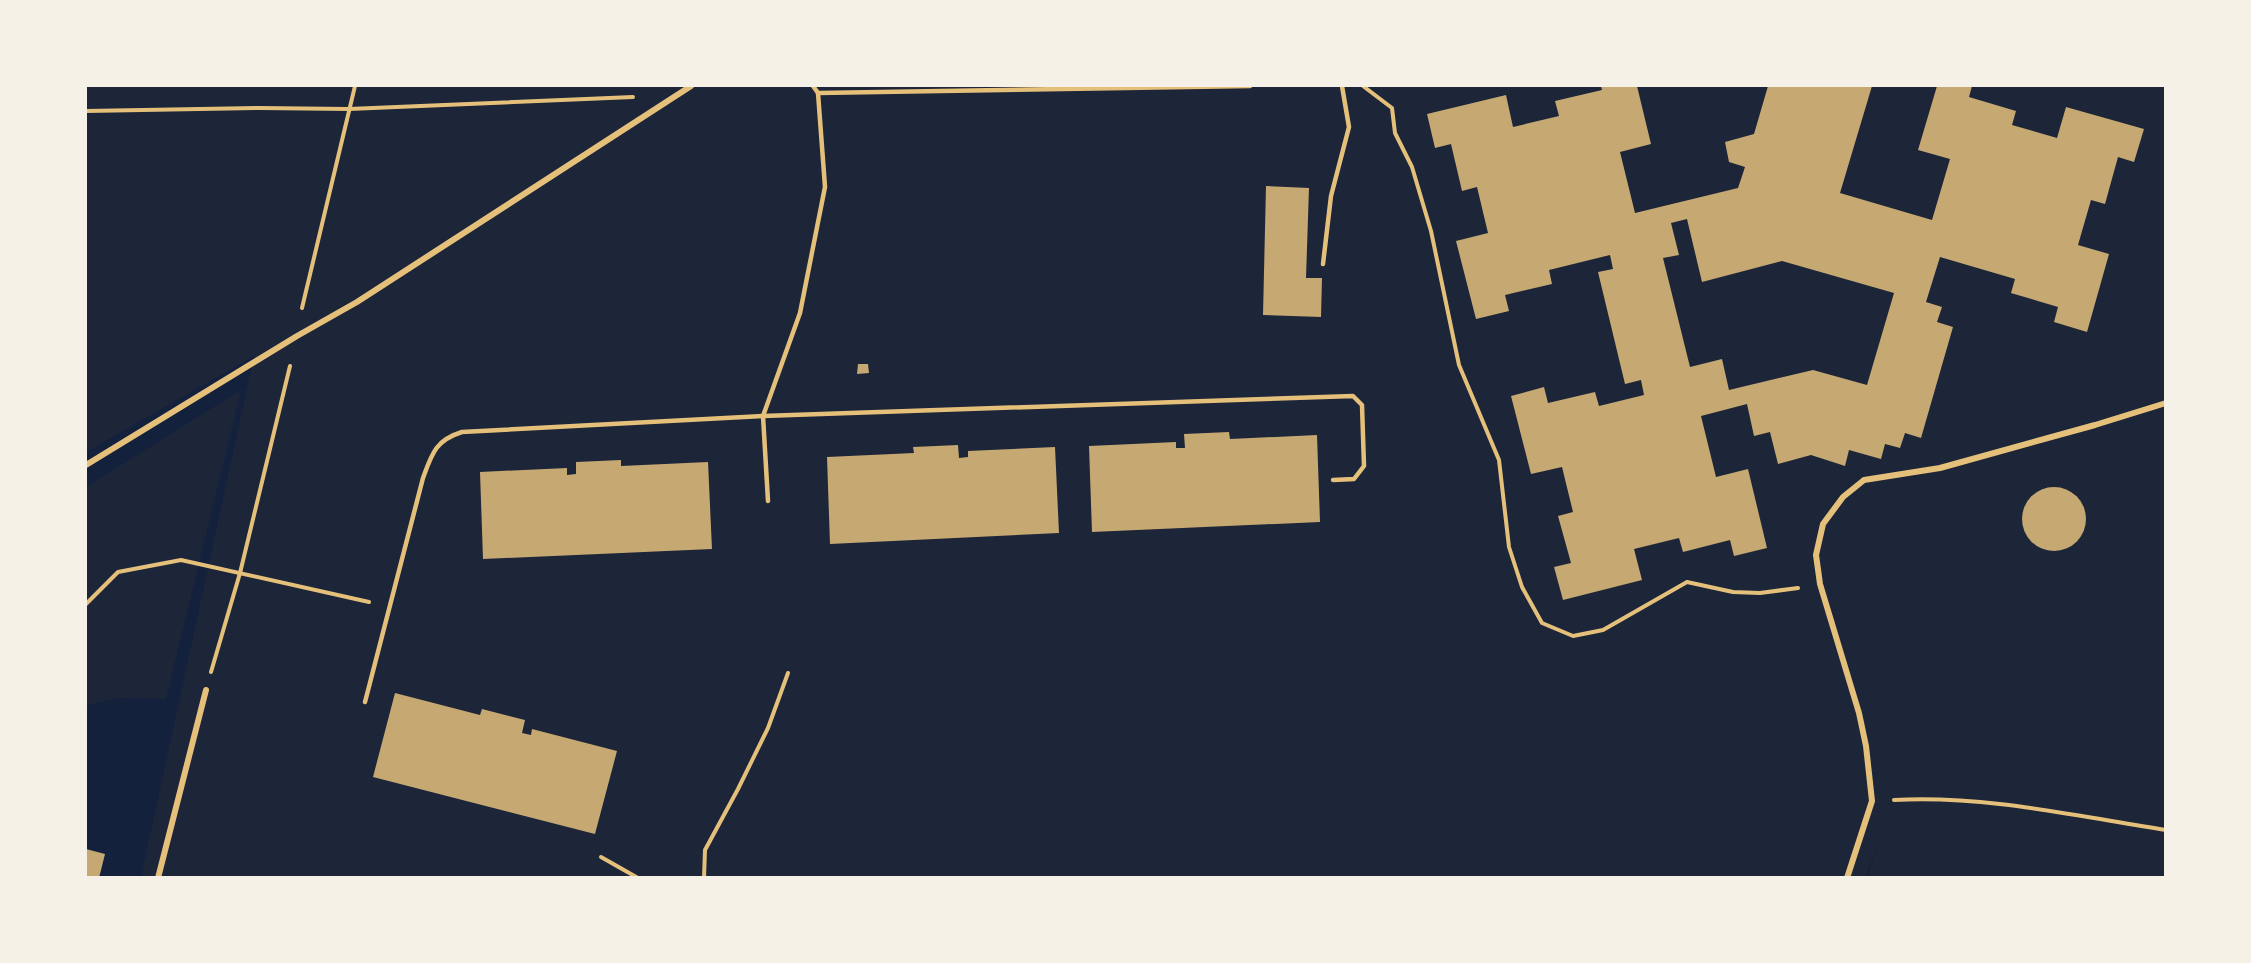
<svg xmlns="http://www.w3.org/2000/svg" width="2251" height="963" font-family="Helvetica,sans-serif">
	<rect width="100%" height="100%" fill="#14213d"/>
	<!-- green -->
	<g fill="#1d2539">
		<polygon points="86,86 2165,86 2165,877 1867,877 1879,842 1865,878 141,877 254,356 86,452"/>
		<polygon points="241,390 166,699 122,698 86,705 86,487"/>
	</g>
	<!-- building -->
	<g fill="#c6a872" fill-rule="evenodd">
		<path d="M 1601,86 L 1637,86 L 1651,144 L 1620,152 L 1635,213 L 1738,188 L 1745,167 L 1729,162 L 1725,142 L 1754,134 L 1768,86 L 1872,86 L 1840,193 L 1932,220 L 1950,159 L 1918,150 L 1937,86 L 1972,86 L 1969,97 L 2016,111 L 2012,125 L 2057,138 L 2066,107 L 2144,129 L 2134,162 L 2118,157 L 2105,204 L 2091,200 L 2078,245 L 2109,254 L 2087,332 L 2054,322 L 2058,307 L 2011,293 L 2015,279 L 1940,257 L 1926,302 L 1942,307 L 1937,322 L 1953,327 L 1921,438 L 1905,433 L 1900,448 L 1885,444 L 1881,459 L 1849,450 L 1845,466 L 1811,455 L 1778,464 L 1770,432 L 1754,436 L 1747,404 L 1701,416 L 1716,477 L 1748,469 L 1767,548 L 1734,556 L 1730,540 L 1683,552 L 1679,538 L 1634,549 L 1642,580 L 1563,600 L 1554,567 L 1571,563 L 1558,516 L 1573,512 L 1562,467 L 1531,474 L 1511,396 L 1544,387 L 1548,403 L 1595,392 L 1599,406 L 1644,395 L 1641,380 L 1625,384 L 1598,272 L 1613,269 L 1610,255 L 1549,270 L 1552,284 L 1505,295 L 1509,311 L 1476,319 L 1456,241 L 1488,233 L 1477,187 L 1462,191 L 1451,144 L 1435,148 L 1427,114 L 1506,95 L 1513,127 L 1559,116 L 1555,101 L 1602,90 ZM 1687,219 L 1702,282 L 1782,261 L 1894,293 L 1867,385 L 1813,370 L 1729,390 L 1722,359 L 1690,367 L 1663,258 L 1679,255 L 1671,223 Z"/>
		<polygon points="1266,186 1309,188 1306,278 1322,278 1321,317 1263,315"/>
		<polygon points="858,364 868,364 869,373 857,374"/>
		<polygon points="1229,432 1230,439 1317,435 1320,522 1092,532 1089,446 1176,442 1176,448 1185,448 1184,434"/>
		<polygon points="958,445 959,458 968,457 968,451 1055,447 1059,533 830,544 827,457 914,453 913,447"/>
		<polygon points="621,460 621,466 708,462 712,549 483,559 480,472 567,468 567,475 576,474 576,462"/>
		<circle cx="2054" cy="519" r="32"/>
		<polygon points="395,693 480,715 482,709 525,720 522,733 531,735 532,729 617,751 595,834 373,777"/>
		<polygon points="86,849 105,854 99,878 86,878"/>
	</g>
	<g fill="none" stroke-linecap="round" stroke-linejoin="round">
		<!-- path -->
		<g stroke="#e5c07b" stroke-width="4">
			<polyline points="1363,86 1392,108 1395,133 1412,167 1431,231 1459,365 1499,460 1509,547 1522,587 1542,623 1573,636 1603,630 1687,582 1733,592 1760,593 1798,588"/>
			<polyline points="86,111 259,108 349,109 633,97"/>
			<polyline points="302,308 355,86"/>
			<polyline points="86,604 118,572 181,560 369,602"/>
			<polyline points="211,672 240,573 290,366"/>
			<path d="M 1894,800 C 1984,795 2076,816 2166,830"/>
			<polyline points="601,857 638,878"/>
			<polyline points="704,878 705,850 738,789 768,728 788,673"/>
		</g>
		<!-- service -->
		<g stroke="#e5c07b" stroke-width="4.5">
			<polyline points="818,93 1250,86"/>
			<polyline points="1323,264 1331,196 1349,127 1342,86"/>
			<polyline points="768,501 763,416 800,313 825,187 818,93 813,86"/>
			<path d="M 365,702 L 423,478 C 432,453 436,440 462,432 L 763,416 L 1353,396 L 1362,405 L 1364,466 L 1354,479 L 1333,480"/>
		</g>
		<!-- minor -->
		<g stroke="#e5c07b" stroke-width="6">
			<polyline points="86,465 297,336 357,302 691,86"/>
			<polyline points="158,878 206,690"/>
			<polyline points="1847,878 1872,801 1866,746 1859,713 1820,584 1816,555 1823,524 1843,497 1864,480 1940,468 2095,425 2166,403"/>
		</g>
	</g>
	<!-- border -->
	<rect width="2251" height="963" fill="none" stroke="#f6f1e7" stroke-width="174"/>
</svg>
